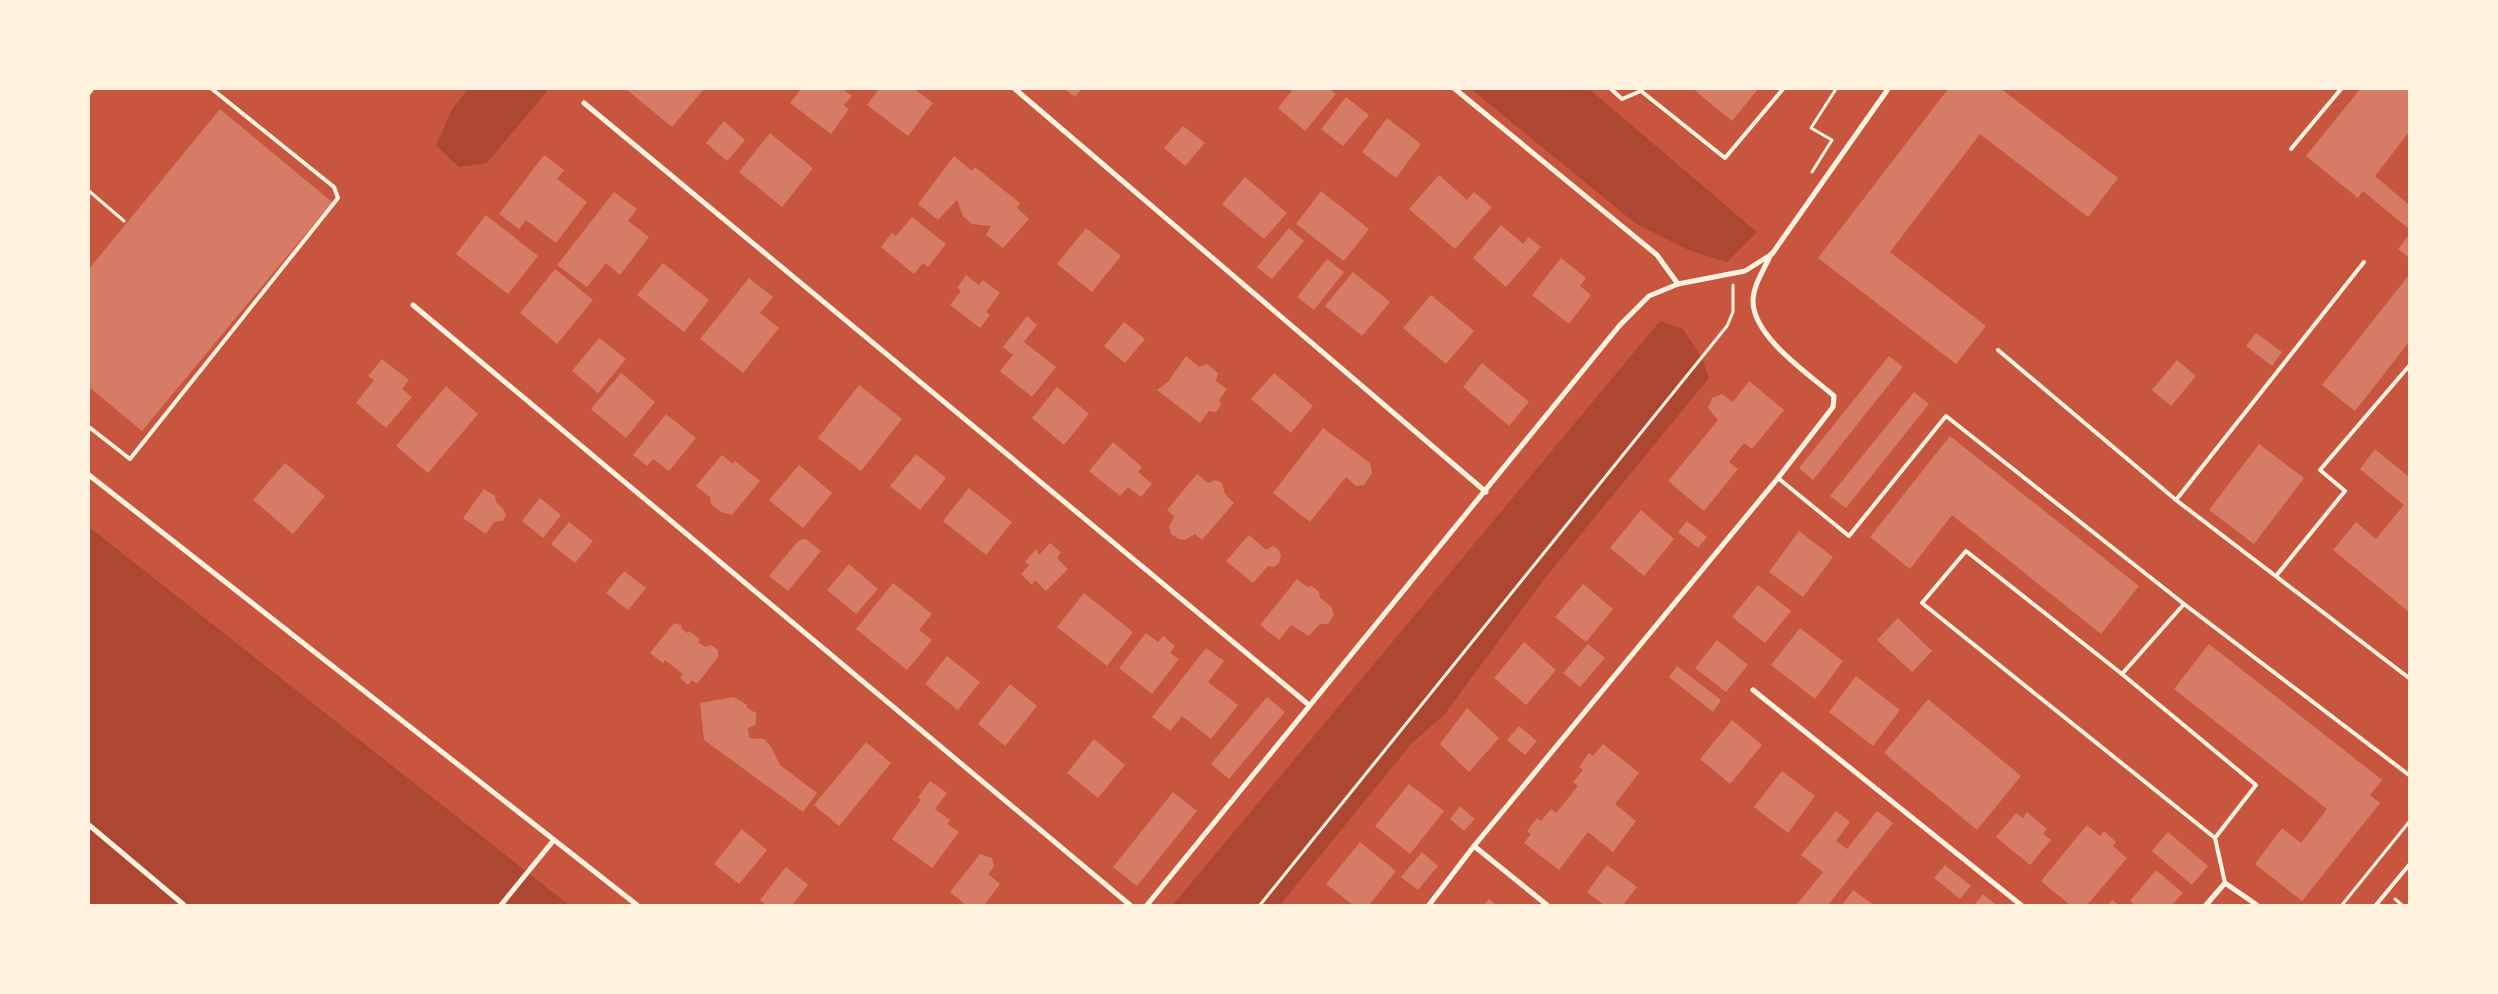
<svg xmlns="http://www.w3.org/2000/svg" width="2498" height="994" font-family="'PT Sans Narrow',sans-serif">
	<rect width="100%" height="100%" fill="#c8553d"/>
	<!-- green -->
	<g fill="#ae4732">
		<polygon points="468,89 549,89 487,163 459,167 436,145 453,108"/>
		<polygon points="1471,89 1589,89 1757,232 1727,262 1691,251 1635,223"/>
		<polygon points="1660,321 1683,329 1702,358 1709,378 1545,578 1444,715 1412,743 1280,905 1173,905"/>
		<polygon points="89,527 569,905 89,905"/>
	</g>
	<!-- building -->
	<g fill="#d67c66">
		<polygon points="626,89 704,89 672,127"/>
		<polygon points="801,89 842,89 852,96 844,105 849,109 831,134 790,103"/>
		<polygon points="879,89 914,89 933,103 908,136 867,105"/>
		<polygon points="1065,89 1082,89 1075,97"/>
		<polygon points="1293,89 1330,89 1336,94 1305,131 1278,108"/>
		<polygon points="1693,89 1758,89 1732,121"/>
		<polygon points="1948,89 2001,89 2118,178 2088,217 1980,134 1890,252 1986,326 1956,364 1818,258"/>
		<polygon points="2360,89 2409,89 2409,132 2375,176 2409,205 2409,229 2363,191 2358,198 2306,156"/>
		<polygon points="1346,97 1369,115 1343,146 1321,129"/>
		<polygon points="220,109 332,202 142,431 89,387 89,269"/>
		<polygon points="1387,118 1421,144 1396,178 1362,152"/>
		<polygon points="724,121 745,140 727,161 706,143"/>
		<polygon points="1183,126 1205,143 1185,166 1164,148"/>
		<polygon points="770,133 813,168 782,207 739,172"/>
		<polygon points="544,155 564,170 557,179 587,202 556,243 526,220 519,229 499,214"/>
		<polygon points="954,156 972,171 975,167 1020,203 1017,208 1029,219 1003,248 986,235 991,226 972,224 963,216 957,200 938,220 918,204"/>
		<polygon points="1439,175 1467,200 1474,192 1492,207 1455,249 1409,209"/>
		<polygon points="1245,177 1287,213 1264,239 1222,204"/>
		<polygon points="1321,191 1369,229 1344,261 1296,224"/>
		<polygon points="614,192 637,209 628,221 649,237 620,275 606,263 587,287 557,265"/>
		<polygon points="486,215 538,256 508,294 456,254"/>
		<polygon points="912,217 946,244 928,267 923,263 914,274 881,247 892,233 896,236"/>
		<polygon points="1501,225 1523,244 1529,237 1541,247 1506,287 1473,258"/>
		<polygon points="1086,228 1121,256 1092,292 1057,264"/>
		<polygon points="1289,228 1304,241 1272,279 1257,267"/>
		<polygon points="2409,235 2409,258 2398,249"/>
		<polygon points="1561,258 1586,278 1580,286 1591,295 1569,324 1532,295"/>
		<polygon points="1327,259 1344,272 1314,310 1297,297"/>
		<polygon points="663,263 709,300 684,332 637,295"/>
		<polygon points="555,269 593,300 557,344 520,313"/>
		<polygon points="1353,272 1390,302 1362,336 1325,306"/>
		<polygon points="966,275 979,285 983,280 1000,293 986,312 990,315 980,328 950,305 961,291 957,288"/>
		<polygon points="2409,275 2409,342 2355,411 2322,385"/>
		<polygon points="749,278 773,297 760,313 779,328 743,373 700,339"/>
		<polygon points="1431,295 1474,331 1446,364 1403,328"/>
		<polygon points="1027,316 1037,325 1024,342 1056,367 1032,397 1000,371 1013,355 1003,347"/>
		<polygon points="1124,322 1145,339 1125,363 1104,346"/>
		<polygon points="2256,333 2282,352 2272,366 2246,346"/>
		<polygon points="599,338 626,359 598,393 572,371"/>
		<polygon points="1186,356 1199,367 1207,364 1218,373 1216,381 1227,389 1219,400 1221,405 1216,412 1209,411 1200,423 1157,390 1168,382"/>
		<polygon points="1889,356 1903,367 1813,480 1799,468"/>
		<polygon points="382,359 409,380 402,389 412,397 386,428 356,403 374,380 368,376"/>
		<polygon points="2177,360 2196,376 2171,406 2152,390"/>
		<polygon points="1482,363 1529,402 1509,426 1463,387"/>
		<polygon points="621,373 655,402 626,438 591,409"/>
		<polygon points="1274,373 1313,406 1291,433 1251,399"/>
		<polygon points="1749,381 1784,410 1752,449 1744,443 1729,462 1738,469 1704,511 1668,481 1718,420 1708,408 1712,398 1722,394 1733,402"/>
		<polygon points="859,385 902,419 861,471 818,438"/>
		<polygon points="446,386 478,414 428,473 396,446"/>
		<polygon points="1057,387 1089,414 1064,445 1032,418"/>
		<polygon points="1914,392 1929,404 1846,508 1830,496"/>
		<polygon points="666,414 696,438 669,471 653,459 647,466 633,455"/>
		<polygon points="1323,428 1370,463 1372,473 1364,485 1356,486 1346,477 1310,522 1273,493"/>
		<polygon points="1950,436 2139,586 2101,634 1952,515 1910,569 1870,537"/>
		<polygon points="1113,442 1142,467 1138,472 1152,484 1141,497 1128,487 1120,496 1089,471"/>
		<polygon points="2259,444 2304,478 2254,544 2209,510"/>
		<polygon points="2375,449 2409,477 2409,612 2333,550 2356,522 2376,539 2404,505 2360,469"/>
		<polygon points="916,454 946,478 920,510 890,486"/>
		<polygon points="722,455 733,464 735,461 760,481 732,515 721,512 711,504 710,497 696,486"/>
		<polygon points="285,463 325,496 293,534 253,500"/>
		<polygon points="799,465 832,493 803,528 769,500"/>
		<polygon points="1197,474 1208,483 1216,480 1222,483 1225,494 1234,503 1202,540 1195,534 1185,540 1179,539 1171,534 1169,527 1174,516 1167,510"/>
		<polygon points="969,488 1012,522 986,555 943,521"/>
		<polygon points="484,489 495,496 496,502 504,510 506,516 502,521 494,522 486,534 463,518"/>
		<polygon points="540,498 561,515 543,538 522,521"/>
		<polygon points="1641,510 1674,539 1644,576 1610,548"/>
		<polygon points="1687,521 1707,537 1698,548 1678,532"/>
		<polygon points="569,522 593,541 575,563 551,544"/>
		<polygon points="1799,531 1833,557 1803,597 1769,572"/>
		<polygon points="1249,535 1266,550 1273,546 1279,550 1281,557 1279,563 1274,567 1268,566 1253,583 1226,561"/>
		<polygon points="806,539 821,551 788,591 769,576 799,540"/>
		<polygon points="1050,543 1061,552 1057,558 1068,569 1046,591 1035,580 1032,585 1021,574 1029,565 1025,562 1036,549 1039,555"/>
		<polygon points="849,564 878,589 856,614 827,590"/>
		<polygon points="624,571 646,588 628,610 606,593"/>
		<polygon points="1297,579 1307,587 1312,586 1319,592 1320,598 1331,606 1334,615 1328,624 1320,624 1309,636 1291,625 1279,640 1260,625"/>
		<polygon points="893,583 932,614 919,630 932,640 907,670 856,629"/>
		<polygon points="1583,584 1613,609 1586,642 1555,617"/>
		<polygon points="1758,585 1791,611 1765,643 1732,617"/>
		<polygon points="1084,593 1133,632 1107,666 1057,627"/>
		<polygon points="1898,618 1932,651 1912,672 1877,640"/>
		<polygon points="674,623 681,625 682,629 687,633 689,631 700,639 698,642 705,647 711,645 718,650 718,657 697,684 692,680 688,685 680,678 683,674 665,660 663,663 650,653"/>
		<polygon points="1800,628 1843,661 1815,699 1771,665"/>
		<polygon points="1146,633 1158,642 1163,636 1175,646 1170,653 1179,659 1152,694 1119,668"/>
		<polygon points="1717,640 1748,665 1726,692 1695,668"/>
		<polygon points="1524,642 1556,670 1526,705 1494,678"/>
		<polygon points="1588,644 1605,658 1580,687 1563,673"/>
		<polygon points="2209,644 2382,780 2370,795 2380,803 2302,901 2255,864 2282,828 2301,843 2327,809 2174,689"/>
		<polygon points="1206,648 1224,661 1208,682 1238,705 1211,739 1182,716 1170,731 1152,717"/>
		<polygon points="947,656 980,682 958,710 925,684"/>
		<polygon points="1677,666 1721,700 1713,712 1669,677"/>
		<polygon points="1856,676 1900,710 1873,746 1829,712"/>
		<polygon points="1010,684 1037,706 1005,746 978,724"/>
		<polygon points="734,697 747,705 747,708 756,713 756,725 748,728 749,738 764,739 770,745 780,765 817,793 803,812 704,740 700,703"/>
		<polygon points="1267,697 1285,712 1229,779 1211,764"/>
		<polygon points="1928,699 2021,776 1977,830 1884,753"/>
		<polygon points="1467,708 1499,738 1469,772 1440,744"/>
		<polygon points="1732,720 1762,745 1730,784 1700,759"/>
		<polygon points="1519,726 1537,741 1525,755 1507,740"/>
		<polygon points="1094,739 1125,765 1098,798 1067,773"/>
		<polygon points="866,742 891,763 839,826 814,805"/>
		<polygon points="1603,744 1639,773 1615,804 1636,821 1613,852 1588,832 1559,870 1524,843 1531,834 1527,831 1537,818 1541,821 1551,809 1556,813 1578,786 1573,782 1583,770 1579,767 1589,753 1593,756"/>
		<polygon points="1782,771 1815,796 1788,833 1754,807"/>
		<polygon points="930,781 947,793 935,809 950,820 947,824 959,832 932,868 892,839 921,800 918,797"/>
		<polygon points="1409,784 1444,811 1410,854 1375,826"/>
		<polygon points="1173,792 1197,811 1137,886 1113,867"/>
		<polygon points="1460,806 1475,819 1464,831 1450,819"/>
		<polygon points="1836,811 1850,822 1836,841 1847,849 1877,811 1893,823 1828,905 1799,905 1797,904 1823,872 1801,855"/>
		<polygon points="2027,812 2047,829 2043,834 2051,840 2030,865 1996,837 2016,813 2023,818"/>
		<polygon points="2087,825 2100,836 2104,831 2116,842 2113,846 2127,858 2087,905 2070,905 2041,881"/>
		<polygon points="742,829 767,850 739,884 714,864"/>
		<polygon points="2168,832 2208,866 2192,885 2152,851"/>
		<polygon points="1360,842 1396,871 1369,905 1353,905 1326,884"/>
		<polygon points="1422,852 1438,866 1418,890 1401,877"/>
		<polygon points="980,854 992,858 994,867 988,874 1000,884 984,905 966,905 950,892"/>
		<polygon points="1607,865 1637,887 1623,905 1604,905 1587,892"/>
		<polygon points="1945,865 1971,886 1960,899 1934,878"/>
		<polygon points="786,867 808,885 792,905 766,905 760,900"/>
		<polygon points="2156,870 2183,893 2172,905 2134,905 2130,901"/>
		<polygon points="1853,890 1874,905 1842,905"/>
		<polygon points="1983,894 1996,905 1974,905"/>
		<polygon points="1489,899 1496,905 1484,905"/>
		<polygon points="2112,900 2119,905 2108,905"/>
	</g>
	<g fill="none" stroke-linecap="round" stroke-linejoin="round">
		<!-- path -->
		<g stroke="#fff3e0" stroke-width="3">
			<polyline points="1812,172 1832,140 1811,128 1836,89"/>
			<polyline points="89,191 124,221"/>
			<polyline points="2395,899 2402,905"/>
			<polyline points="1260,905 1727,326 1733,312 1733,285"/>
			<polyline points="2342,905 2409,822"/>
		</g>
		<!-- service -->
		<g stroke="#fff3e0" stroke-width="4">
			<polyline points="1611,89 1622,99 1641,91 1725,158 1783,89"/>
			<polyline points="89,93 92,89"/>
			<polyline points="2291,149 2341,89"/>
			<polyline points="1998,350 2176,500 2409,678"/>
			<polyline points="89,427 130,459 338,198 334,187 212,89"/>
			<polyline points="1778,478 1849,536 1946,416 2184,604 2409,775"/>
			<polyline points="2176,500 2364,262"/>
			<polyline points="2276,576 2345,491 2320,470 2409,366"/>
			<polyline points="2122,674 2184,604"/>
			<polyline points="2215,838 2256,785 2122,674 1966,551 1922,603 2215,838 2225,883"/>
			<polyline points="2376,905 2409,865"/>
		</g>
		<!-- minor -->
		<g stroke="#fff3e0" stroke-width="5">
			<polyline points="1015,89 1486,492"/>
			<polyline points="1455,89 1657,255 1678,284"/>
			<polyline points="584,103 1309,705"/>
			<polyline points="413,305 1130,905"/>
			<polyline points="89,475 637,905"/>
			<polyline points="1753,690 2021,905"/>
			<polyline points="89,825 184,905"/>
			<polyline points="1474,846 1547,905"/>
			<polyline points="501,905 553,841"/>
			<polyline points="1147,905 1620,325 1649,296 1678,284 1745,271 1772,254 1888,89"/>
			<path d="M 1429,905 L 1474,846 L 1778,478 L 1833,407 L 1834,396 C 1809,374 1753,337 1753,301 C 1753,285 1765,268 1771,254"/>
			<polyline points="2206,905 2225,883 2257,905"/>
		</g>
	</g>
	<!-- border -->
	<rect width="2498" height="994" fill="none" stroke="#fff3e0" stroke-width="180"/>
</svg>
